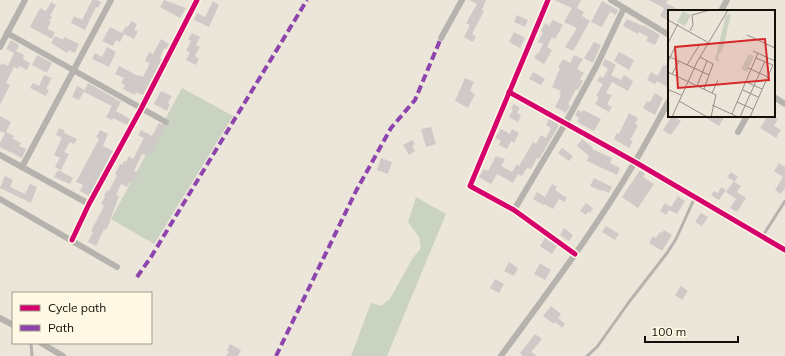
<svg xmlns="http://www.w3.org/2000/svg" width="785" height="356" font-family="Mulish,sans-serif">
	<rect width="100%" height="100%" fill="#ece6da"/>
	<!-- green -->
	<g fill="#cad3c1">
		<polygon points="182,88 233,116 154,244 111,219"/>
		<polygon points="416,197 446,214 387,356 351,356 371,303 381,306 390,299 412,259 421,248 419,237 408,222"/>
	</g>
	<!-- building -->
	<g fill="#cfc9c7">
		<polygon points="92,0 97,0 101,2 98,8 96,7 85,30 71,23 74,16 82,20"/>
		<polygon points="164,0 186,8 180,18 160,7"/>
		<polygon points="469,0 486,0 482,10 484,11 472,34 476,36 473,42 464,37 470,25 466,23 477,4"/>
		<polygon points="554,0 581,0 577,8 584,12 582,16 590,21 573,51 565,47 577,28 564,22 572,8"/>
		<polygon points="649,0 668,0 666,3 681,11 669,11 669,21 660,16 664,8"/>
		<polygon points="213,1 219,5 209,27 194,20 197,13 205,17"/>
		<polygon points="602,1 618,10 616,15 610,12 602,27 591,22"/>
		<polygon points="51,2 56,5 50,16 52,17 49,21 51,22 47,29 55,32 52,39 30,27 40,8 46,11"/>
		<polygon points="517,15 528,20 525,27 514,22"/>
		<polygon points="627,19 643,26 643,25 660,35 655,45 646,41 648,37 639,32 638,34 623,26"/>
		<polygon points="553,20 563,25 555,39 552,37 547,47 544,45 552,50 544,64 534,58 537,53 538,54 543,44 538,42 543,32 541,31 545,23 549,26"/>
		<polygon points="131,21 137,24 134,30 138,31 134,39 122,33 126,26 128,27"/>
		<polygon points="110,27 124,34 120,42 116,40 113,46 102,41"/>
		<polygon points="514,32 525,38 520,48 509,42"/>
		<polygon points="192,33 200,37 196,45 200,47 195,56 199,59 196,65 186,60 190,52 186,51 191,41 188,39"/>
		<polygon points="55,36 63,40 64,37 79,44 75,53 69,50 67,53 51,43"/>
		<polygon points="161,39 169,44 166,49 164,48 160,58 162,59 143,95 136,92 135,95 123,89 125,85 121,83 124,78 115,74 119,66 138,76 139,75 143,77 150,63 145,61 149,52 153,54"/>
		<polygon points="11,40 19,45 16,51 24,55 23,59 30,63 27,70 19,66 18,69 14,67 6,83 10,85 0,105 0,66 2,63 8,66 14,53 6,49"/>
		<polygon points="594,42 601,45 593,63 584,58"/>
		<polygon points="107,47 116,52 109,67 92,59 95,53 102,57"/>
		<polygon points="619,52 634,60 629,70 614,61"/>
		<polygon points="37,55 52,63 47,73 32,65"/>
		<polygon points="574,55 583,59 577,69 584,73 580,79 583,81 578,90 576,89 568,104 570,106 565,114 564,114 565,112 555,107 561,95 559,94 561,91 552,87 560,68 558,67 563,59 570,63"/>
		<polygon points="605,59 616,65 611,75 621,80 624,75 633,81 628,91 612,82 606,93 612,95 607,104 612,107 609,112 595,104 599,97 596,96 603,84 597,81 600,76 603,78 608,69 602,65"/>
		<polygon points="669,60 669,88 657,81 655,84 647,80 651,72 658,76 663,65 665,66"/>
		<polygon points="533,72 545,79 541,85 529,79"/>
		<polygon points="44,75 52,78 46,89 49,90 46,96 30,88 33,83 39,86"/>
		<polygon points="465,78 474,82 470,91 475,94 468,108 455,101"/>
		<polygon points="88,83 121,102 116,111 130,119 127,125 113,118 112,120 106,117 112,106 84,92"/>
		<polygon points="77,86 85,90 79,100 72,97"/>
		<polygon points="161,91 172,96 168,103 170,104 167,111 154,104"/>
		<polygon points="655,93 663,98 655,115 643,108 647,101 650,102"/>
		<polygon points="514,104 520,108 517,113 521,115 518,122 509,117 513,110 511,109"/>
		<polygon points="578,110 582,112 583,110 601,119 594,131 577,122 579,118 575,115"/>
		<polygon points="629,113 638,118 635,124 638,125 630,140 633,141 629,148 614,139 617,133 619,134"/>
		<polygon points="0,116 11,122 6,132 14,136 12,138 21,143 19,146 26,149 22,158 0,147 0,143 5,133 0,131"/>
		<polygon points="672,116 681,121 671,135 663,130"/>
		<polygon points="703,116 725,116 719,126"/>
		<polygon points="761,116 772,116 778,119 774,126 781,130 776,138 760,128 766,119"/>
		<polygon points="549,119 559,125 539,159 537,158 531,169 527,168 522,176 518,174 513,183 497,174 491,184 479,177 484,169 488,171 496,156 505,159 501,166 512,172 517,164 519,166 533,142 536,144 541,135 546,138 551,128 546,125"/>
		<polygon points="159,123 165,126 153,150 151,149 147,156 142,154 134,171 138,173 133,183 130,182 127,187 121,184 116,195 119,196 110,220 111,220 106,230 104,229 96,246 88,242 93,232 91,231 104,206 101,204 105,197 104,196 107,190 109,191 117,175 115,174 120,164 122,165 124,161 126,162 129,156 133,159 144,138 138,135 141,130 152,136"/>
		<polygon points="431,127 436,144 426,147 421,129"/>
		<polygon points="59,128 65,131 64,133 77,139 74,144 70,142 64,152 69,154 61,170 55,167 60,158 54,155 62,138 56,135"/>
		<polygon points="501,129 510,134 512,129 519,133 514,143 511,141 507,149 499,145 501,141 495,138"/>
		<polygon points="100,130 108,134 103,146 113,151 89,196 80,191 83,185 76,182 99,139 96,137"/>
		<polygon points="582,139 593,148 592,149 612,158 610,163 620,168 617,175 587,161 589,156 577,146"/>
		<polygon points="412,140 415,144 412,146 415,151 409,155 403,145"/>
		<polygon points="562,148 573,156 569,161 558,153"/>
		<polygon points="381,158 392,162 388,174 377,170"/>
		<polygon points="779,163 785,167 785,188 781,194 775,190 783,177 774,171"/>
		<polygon points="58,170 73,178 70,184 54,177"/>
		<polygon points="640,170 645,174 643,177 654,184 638,208 622,197"/>
		<polygon points="731,172 738,177 734,182 741,186 737,192 746,198 737,212 730,208 736,199 726,192 734,181 727,177"/>
		<polygon points="5,176 13,180 10,187 25,194 30,184 37,187 31,203 0,188"/>
		<polygon points="594,178 612,187 609,193 602,190 601,191 590,186"/>
		<polygon points="552,184 557,187 555,190 567,198 564,202 559,199 553,209 544,204 543,205 533,199 537,192 545,197"/>
		<polygon points="721,187 726,190 719,200 711,195 714,191 718,193"/>
		<polygon points="678,196 685,201 677,214 669,210 666,215 660,211 665,203 671,207"/>
		<polygon points="586,203 593,208 590,213 588,212 586,215 580,211"/>
		<polygon points="701,213 708,217 702,226 695,222"/>
		<polygon points="606,226 619,234 615,240 602,232"/>
		<polygon points="564,228 573,235 569,241 560,235"/>
		<polygon points="664,230 672,235 662,251 649,243 653,236 656,238 660,232 662,233"/>
		<polygon points="545,238 557,246 552,254 540,246"/>
		<polygon points="509,262 518,268 514,276 504,271"/>
		<polygon points="540,263 551,270 545,280 534,274"/>
		<polygon points="495,279 504,284 499,293 490,288"/>
		<polygon points="681,286 688,291 682,300 675,295"/>
		<polygon points="551,306 561,314 558,318 565,324 562,328 555,322 554,324 543,316"/>
		<polygon points="535,334 542,339 531,352 537,356 523,356 520,353"/>
		<polygon points="230,344 241,350 238,356 226,356 229,352 227,350"/>
	</g>
	<g fill="none" stroke-linecap="round" stroke-linejoin="round">
		<!-- lane -->
		<g stroke="#b6b2ae" stroke-width="3">
			<polyline points="762,237 785,201"/>
			<polyline points="31,343 32,356"/>
			<polyline points="587,356 597,347 629,302 667,253 676,239 695,197"/>
		</g>
		<!-- street -->
		<g stroke="#b6b2ae" stroke-width="6">
			<polyline points="548,0 470,186 514,210 575,254"/>
			<polyline points="611,0 669,35"/>
			<polyline points="721,11 727,0"/>
			<polyline points="7,33 166,122"/>
			<polyline points="441,38 462,0"/>
			<polyline points="0,47 25,0"/>
			<polyline points="509,92 635,162 785,250"/>
			<polyline points="774,97 785,104"/>
			<polyline points="738,132 747,116"/>
			<polyline points="0,155 89,204"/>
			<polyline points="22,167 111,0"/>
			<polyline points="0,199 117,267"/>
			<polyline points="514,210 565,124 597,65 624,8"/>
			<polyline points="72,240 89,204 141,109 197,0"/>
			<polyline points="0,318 13,325"/>
			<polyline points="41,343 63,356"/>
			<path d="M 501,356 C 546,294 594,232 633,165 C 646,144 657,122 669,101"/>
		</g>
		<!-- quiet -->
		<g stroke="#8e44ad" stroke-width="4" stroke-dasharray="8 4" stroke-linecap="butt">
			<polyline points="137,277 151,257 307,0"/>
			<polyline points="276,356 356,191 391,128 415,100 441,38"/>
		</g>
		<defs>
			<g id="cycleway">
				<polyline points="548,0 470,186 514,210 575,254"/>
				<polyline points="509,92 635,162 785,250"/>
				<polyline points="72,240 89,204 141,109 197,0"/>
			</g>
		</defs>
		<!-- cycleway casing -->
		<use href="#cycleway" stroke="#fff8e5" stroke-width="8"/>
		<!-- cycleway -->
		<use href="#cycleway" stroke="#d6006c" stroke-width="5"/>
	</g>
	<!-- overview -->
	<g transform="translate(668 10)">
		<rect width="107" height="107" fill="#ece6da"/>
		<path d="M 15,1 L 23,5 L 17,16 L 9,12 ZM 63,4 L 55,39 L 50,46 L 51,52 L 47,50 L 58,5 ZM 81,44 L 86,46 L 79,62 L 73,59 Z" fill="#cad3c1"/>
		<path fill="none" stroke="#959086" stroke-width="1" d="M 0,10 L 41,33M 22,21 L 25,15 L 24,5 L 42,0M 79,25 L 107,38M 0,33 L 10,14M 85,41 L 107,51M 0,46 L 41,65M 32,47 L 45,54 L 36,79M 0,52 L 6,39M 19,55 L 32,34M 80,58 L 100,67M 0,62 L 48,85 L 43,107M 4,64 L 11,51M 78,72 L 94,79M 29,76 L 39,51M 1,80 L 13,85M 75,80 L 90,87M 44,83 L 50,70M 11,91 L 39,107M 69,92 L 85,99M 44,95 L 70,107M 64,104 L 90,43M 4,107 L 29,52 L 60,0M 72,107 L 97,51M 82,107 L 105,55 L 88,48"/>
		<path fill="#d62828" fill-opacity="0.15" stroke="#d62828" stroke-width="2" d="M 97,29 L 101,70 L 10,78 L 7,37 Z"/>
		<rect width="107" height="107" fill="none" stroke="#120f07" stroke-width="2"/>
	</g>
	<!-- legend -->
	<rect x="12" y="292" width="140" height="52" fill="#fff8e5" stroke="#a09b8c"/>
	<rect x="20" y="305" width="20" height="6" fill="#d6006c" stroke="#a09b8c"/>
	<text x="48" y="312" font-size="12" fill="#120f07">Cycle path</text>
	<rect x="20" y="325" width="20" height="6" fill="#8e44ad" stroke="#a09b8c"/>
	<text x="48" y="332" font-size="12" fill="#120f07">Path</text>
	<!-- scale -->
	<path d="M645 336v6h93v-6" fill="none" stroke="#120f07" stroke-width="2"/>
	<text x="651" y="336" font-size="12" fill="#120f07" stroke="#fff8e5" stroke-width="3" paint-order="stroke">100 m</text>
</svg>
